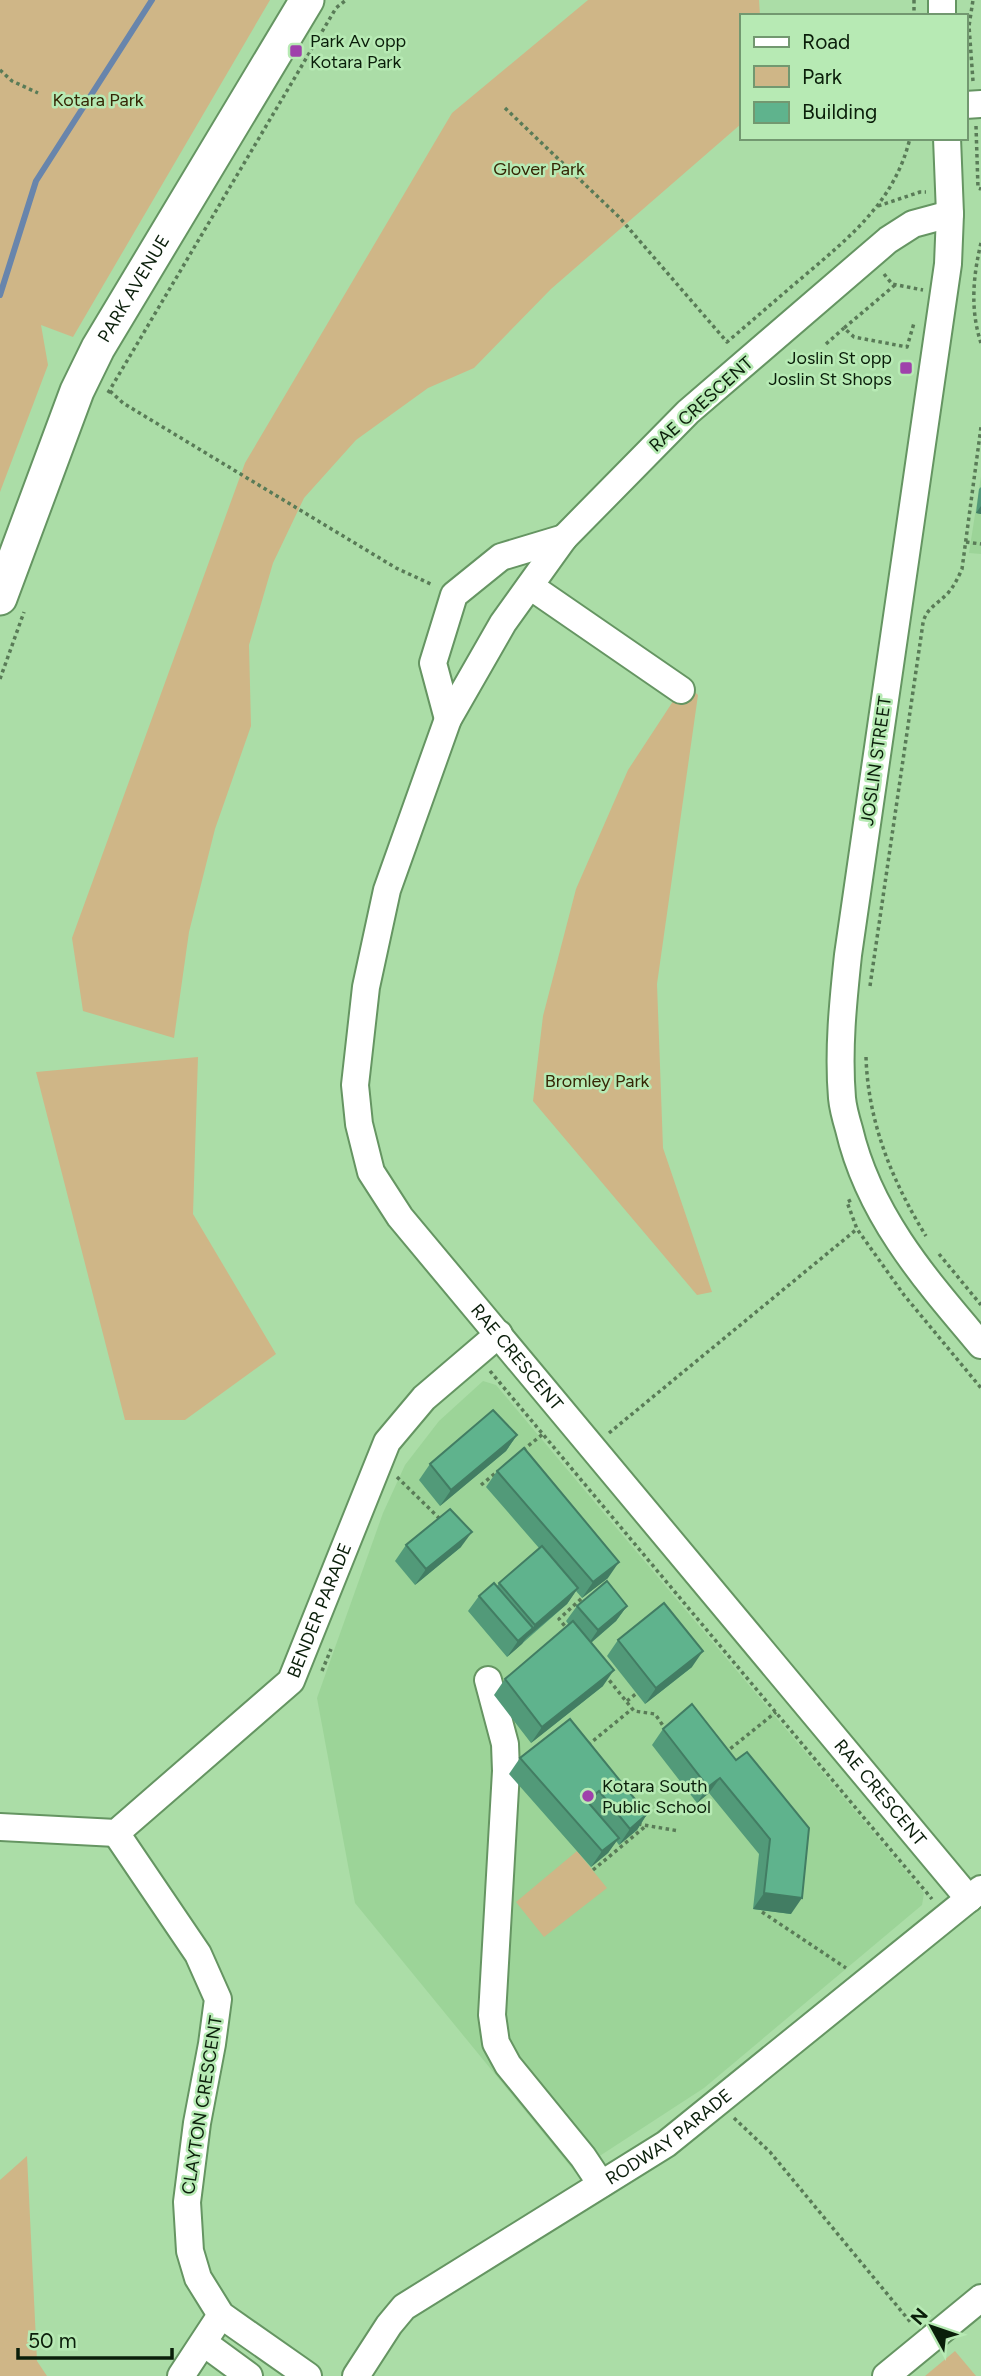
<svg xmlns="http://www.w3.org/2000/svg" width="981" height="2376" font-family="Figtree,sans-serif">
	<rect width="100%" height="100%" fill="#abdda7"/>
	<!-- built -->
	<g fill="#9cd498">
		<polygon points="981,476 981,554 969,553"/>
		<polygon points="483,1381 496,1385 924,1893 922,1905 704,2088 575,2172 355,1903 317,1698 383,1513 405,1465 439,1421"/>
	</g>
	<!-- green -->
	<g fill="#cfb687">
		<polygon points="0,0 270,0 73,337 41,325 48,365 0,492"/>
		<polygon points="588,0 759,0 760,16 741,16 741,124 551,289 474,368 428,388 356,440 304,498 273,563 249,645 251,726 215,829 189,932 174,1038 83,1011 72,938 245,463 452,113"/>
		<polygon points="685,683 698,695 657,984 663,1148 712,1292 697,1295 533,1101 543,1016 576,889 628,770"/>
		<polygon points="198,1057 193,1214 276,1354 185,1420 125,1420 36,1072"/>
		<polygon points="577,1851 607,1888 544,1937 516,1902"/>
		<polygon points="27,2156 37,2361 47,2376 0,2376 0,2180"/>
		<polygon points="955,2351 976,2376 925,2376"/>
	</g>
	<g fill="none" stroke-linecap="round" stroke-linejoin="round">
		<!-- stream -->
		<polyline stroke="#6885ac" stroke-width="6" points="0,295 36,181 152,0"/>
		<defs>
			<g id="minor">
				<polyline points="942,0 942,16"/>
				<polyline points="965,105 981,104"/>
				<path d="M 947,138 L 950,214 L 948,264 L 848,955 C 843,1002 838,1050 842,1098 C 843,1109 846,1119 849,1129 C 869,1215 925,1279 981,1345"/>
				<path id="s1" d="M 950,214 L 913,224 L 888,240 L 688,412 L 564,538 L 503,623 L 448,719 L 387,890 L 366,987 L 355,1085 L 359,1124 L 371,1172 L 400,1217 L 969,1899"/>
				<polyline points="530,586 681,690"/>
				<polyline points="448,719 433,663 454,595 501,557 564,538"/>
				<polyline points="488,1680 505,1744 506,1771 492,2015 496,2043 508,2065 583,2157 601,2184"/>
				<path id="s2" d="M 0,1827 L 116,1833 L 291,1681 L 387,1442 L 424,1398 L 499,1334"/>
				<polyline points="116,1833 198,1954 218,1999 212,2044 197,2123 187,2202 190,2251 198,2278 221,2315 308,2376"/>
				<polyline points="204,2343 249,2376"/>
				<polyline points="181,2376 221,2315"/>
				<path id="s3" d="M 356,2376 L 389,2325 L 404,2307 L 666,2144 L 981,1889"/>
				<polyline points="886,2376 981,2298"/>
			</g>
			<g id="major">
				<path id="s4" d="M 0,598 L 77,391 L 98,348 L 307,0"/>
			</g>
		</defs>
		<!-- minor casing -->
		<use href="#minor" stroke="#659562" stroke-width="30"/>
		<!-- major casing -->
		<use href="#major" stroke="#659562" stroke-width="37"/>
		<!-- path -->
		<g stroke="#597b57" stroke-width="3.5" stroke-dasharray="3.5 3.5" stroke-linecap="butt">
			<polyline points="914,0 914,16"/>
			<polyline points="0,70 12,81 38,93"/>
			<polyline points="973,81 969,26 973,0"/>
			<path d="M 505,108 L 619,217 L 727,342 C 753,320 778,298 804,276 C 851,236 895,201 910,138"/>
			<polyline points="976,126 978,188 981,189"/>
			<polyline points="878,206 920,192 926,192"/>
			<path d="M 981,243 C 973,276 970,310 981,343"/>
			<polyline points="884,274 892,284 923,290"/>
			<polyline points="895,285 844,328 854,337 907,347 914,323"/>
			<polyline points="826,344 844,328"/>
			<polyline points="110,391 123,403 396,568 433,585"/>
			<polyline points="108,393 336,8 346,0"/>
			<polyline points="966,542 981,544"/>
			<polyline points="0,679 24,612"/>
			<path d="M 870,986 L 923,623 C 926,608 938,604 948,593 C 954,586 958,578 962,569 L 981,427"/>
			<path d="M 866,1057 C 868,1122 892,1181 926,1236"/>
			<polyline points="851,1200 847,1202 857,1229 904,1295 981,1388"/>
			<polyline points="939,1254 981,1305"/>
			<polyline points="490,1371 932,1899"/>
			<polyline points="609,1433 857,1229"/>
			<polyline points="523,1450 543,1434"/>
			<polyline points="397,1477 441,1520"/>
			<polyline points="481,1485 498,1471"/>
			<polyline points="569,1631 559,1619 582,1598"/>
			<polyline points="322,1671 331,1649"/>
			<polyline points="605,1675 634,1711 655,1714 666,1730"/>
			<polyline points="627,1701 637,1693"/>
			<polyline points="588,1745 632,1709"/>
			<polyline points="725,1753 776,1712"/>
			<polyline points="638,1824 679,1831"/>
			<polyline points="593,1870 647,1825"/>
			<polyline points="762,1912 846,1968"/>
			<polyline points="734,2118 770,2152 912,2324"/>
		</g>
		<!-- minor -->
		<use href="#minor" stroke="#fff" stroke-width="26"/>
		<!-- major -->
		<use href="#major" stroke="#fff" stroke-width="33"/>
	</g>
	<!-- wall -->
	<g fill="#529a79">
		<polygon points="981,487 981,514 976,513 979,489"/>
		<polygon points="517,1435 506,1451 440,1506 419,1480 430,1464"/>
		<polygon points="497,1471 608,1578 582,1598 576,1591 567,1604 507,1657 468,1611 479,1596 497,1586 499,1583 539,1548 486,1487"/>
		<polygon points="406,1545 461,1547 415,1585 395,1561"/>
		<polygon points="577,1606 627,1606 616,1621 591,1643 603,1686 531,1743 494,1695 505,1679 569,1625 566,1621"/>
		<polygon points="618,1640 692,1667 645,1704 607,1656"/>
		<polygon points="570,1719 647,1814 637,1830 619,1845 616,1841 608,1853 591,1867 509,1774 520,1758"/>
		<polygon points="663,1729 736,1760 747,1752 791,1914 753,1909 759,1854 709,1793 697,1803 652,1745"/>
	</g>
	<!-- shaded-wall -->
	<g fill="#427d63">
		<polygon points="981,506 981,514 976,513"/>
		<polygon points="517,1435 506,1451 440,1506 451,1490"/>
		<polygon points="472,1532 461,1547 415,1585 426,1569"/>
		<polygon points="619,1562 608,1578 582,1598 593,1582"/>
		<polygon points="578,1588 567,1604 524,1640 535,1625"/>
		<polygon points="627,1606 616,1621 587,1646 598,1630"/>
		<polygon points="533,1628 522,1644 507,1657 518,1641"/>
		<polygon points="703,1651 692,1667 645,1704 656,1688"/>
		<polygon points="614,1670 603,1686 531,1743 542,1727"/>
		<polygon points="720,1778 709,1793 697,1803 708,1787"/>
		<polygon points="599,1791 588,1807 587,1801"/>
		<polygon points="647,1814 637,1830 619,1845 630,1829"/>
		<polygon points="619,1838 608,1853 591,1867 602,1851"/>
		<polygon points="764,1893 802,1898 791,1914 753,1909"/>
	</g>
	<!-- building -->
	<g fill="#5fb38d" stroke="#427d63" stroke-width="2">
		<polygon points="493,1410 517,1435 451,1490 430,1464"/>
		<polygon points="524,1448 619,1562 593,1582 497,1471"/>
		<polygon points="450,1509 472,1532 426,1569 406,1545"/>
		<polygon points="542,1546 578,1588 535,1625 499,1583"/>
		<polygon points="607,1581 627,1606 598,1630 577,1606"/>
		<polygon points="494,1583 533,1628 518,1641 479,1596"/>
		<polygon points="664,1603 703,1651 656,1688 618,1640"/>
		<polygon points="573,1621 614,1670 542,1727 505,1679"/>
		<polygon points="692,1704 736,1760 747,1752 809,1828 802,1898 764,1893 770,1839 720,1778 708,1787 663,1729"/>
		<polygon points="570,1719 647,1814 630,1829 599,1791 587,1801 619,1838 602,1851 520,1758"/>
	</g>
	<!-- markers -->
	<g fill="#9f41ab" stroke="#b7eab4" stroke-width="2.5">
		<rect x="289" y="44" width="14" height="14" rx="3.5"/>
		<rect x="899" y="361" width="14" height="14" rx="3.5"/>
		<circle cx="588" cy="1796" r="7"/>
	</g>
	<g text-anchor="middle" stroke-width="5" stroke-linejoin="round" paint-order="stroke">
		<!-- poi labels -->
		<g font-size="18" fill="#0a1e0a" stroke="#b7eab4" text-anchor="start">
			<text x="310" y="47">Park Av opp<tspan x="310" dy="21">Kotara Park</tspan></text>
			<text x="892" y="364" text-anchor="end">Joslin St opp<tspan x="892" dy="21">Joslin St Shops</tspan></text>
			<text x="602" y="1792">Kotara South<tspan x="602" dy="21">Public School</tspan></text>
		</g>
		<!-- park labels -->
		<g font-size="18" fill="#362706" stroke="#b7eab4">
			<text x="98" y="106">Kotara Park</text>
			<text x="539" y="175">Glover Park</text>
			<text x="597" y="1087">Bromley Park</text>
		</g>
		<!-- street labels -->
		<g font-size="18" fill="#0a1e0a" stroke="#b7eab4">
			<text dy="6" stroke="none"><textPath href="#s4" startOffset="338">PARK AVENUE</textPath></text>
			<text transform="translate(701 404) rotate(-42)" y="6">RAE CRESCENT</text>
			<text transform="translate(876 761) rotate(-82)" y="6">JOSLIN STREET</text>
			<text dy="6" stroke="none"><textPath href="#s1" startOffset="1428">RAE CRESCENT</textPath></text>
			<text dy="6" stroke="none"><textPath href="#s2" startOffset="424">BENDER PARADE</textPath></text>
			<text dy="6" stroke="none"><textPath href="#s1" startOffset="1995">RAE CRESCENT</textPath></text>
			<text transform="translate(202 2105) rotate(-81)" y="6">CLAYTON CRESCENT</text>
			<text dy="6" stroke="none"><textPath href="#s3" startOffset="399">RODWAY PARADE</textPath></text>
		</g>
	</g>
	<!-- legend -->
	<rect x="740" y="14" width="228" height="126" fill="#b7eab4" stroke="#729870" stroke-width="2"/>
	<rect x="754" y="37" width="35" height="10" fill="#ffffff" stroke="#729870" stroke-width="2"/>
	<text x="802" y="49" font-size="21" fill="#0a1e0a">Road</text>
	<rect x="754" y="66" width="35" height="21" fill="#cfb687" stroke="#729870" stroke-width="2"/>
	<text x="802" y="84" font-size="21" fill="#0a1e0a">Park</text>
	<rect x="754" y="102" width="35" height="21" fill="#5fb38d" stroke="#729870" stroke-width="2"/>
	<text x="802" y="119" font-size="21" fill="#0a1e0a">Building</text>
	<!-- north arrow -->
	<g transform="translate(932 2327) rotate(310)" stroke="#b7eab4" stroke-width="5" paint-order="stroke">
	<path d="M0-5L12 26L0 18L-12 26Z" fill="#0a1e0a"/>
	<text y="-10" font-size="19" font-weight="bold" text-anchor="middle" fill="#0a1e0a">N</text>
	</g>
	<!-- scale -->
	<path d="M18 2348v10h154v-10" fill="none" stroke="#0a1e0a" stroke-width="3.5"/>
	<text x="28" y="2348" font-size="21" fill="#0a1e0a" stroke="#b7eab4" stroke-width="5" paint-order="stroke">50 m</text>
</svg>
